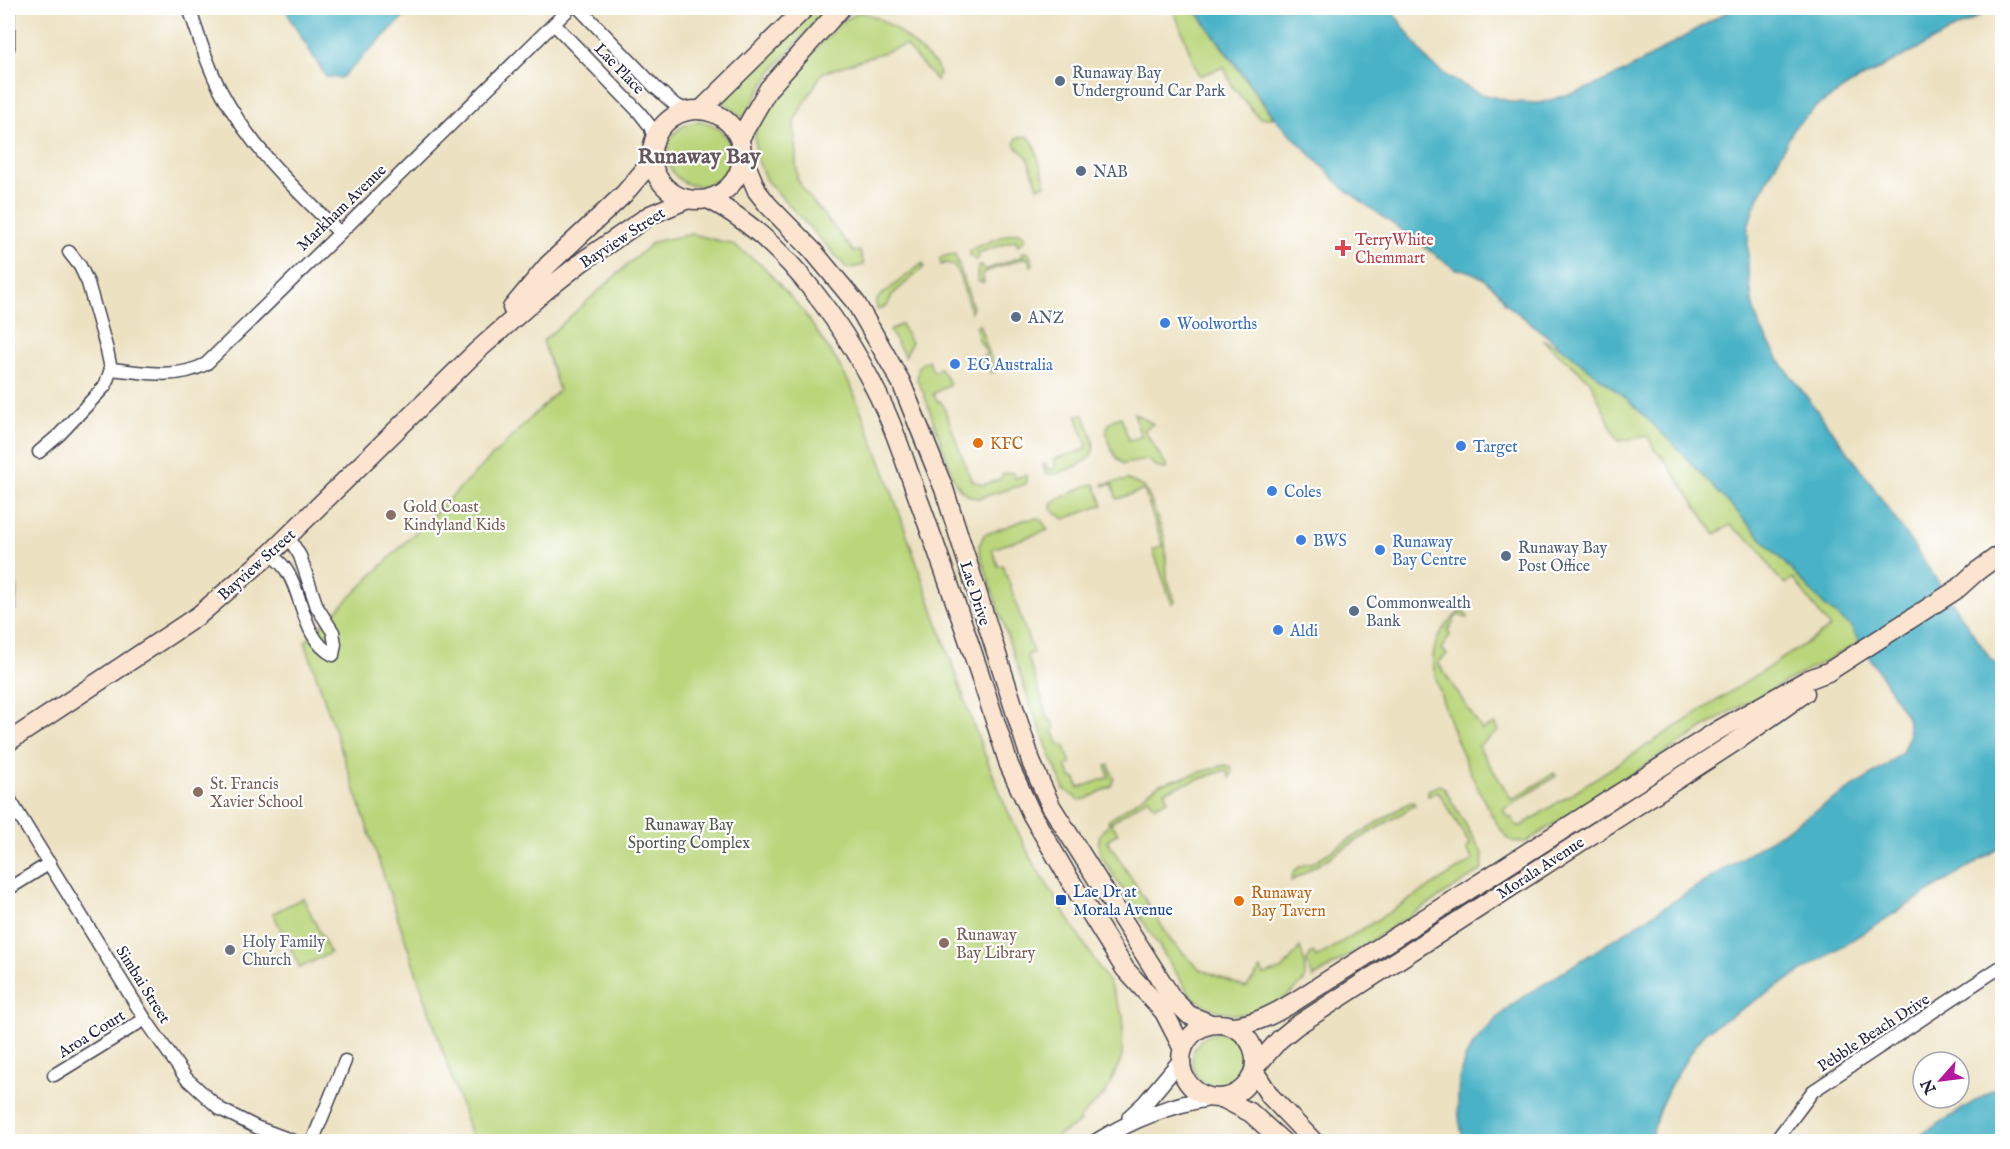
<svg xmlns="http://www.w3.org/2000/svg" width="2010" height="1149" font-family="'IM FELL English',serif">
	<rect width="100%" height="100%" fill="#fff"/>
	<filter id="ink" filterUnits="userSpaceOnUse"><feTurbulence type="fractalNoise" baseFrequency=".0167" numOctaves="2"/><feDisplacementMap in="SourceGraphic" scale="12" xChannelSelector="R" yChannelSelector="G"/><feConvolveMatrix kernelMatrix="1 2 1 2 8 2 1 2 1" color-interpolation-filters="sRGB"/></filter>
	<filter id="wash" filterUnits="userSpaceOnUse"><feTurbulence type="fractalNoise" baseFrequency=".008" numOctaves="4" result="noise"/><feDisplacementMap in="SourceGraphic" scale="24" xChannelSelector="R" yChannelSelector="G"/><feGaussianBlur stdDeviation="1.35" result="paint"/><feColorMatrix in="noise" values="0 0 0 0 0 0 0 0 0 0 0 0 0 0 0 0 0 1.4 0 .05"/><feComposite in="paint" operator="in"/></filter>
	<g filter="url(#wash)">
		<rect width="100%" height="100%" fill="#ece1c1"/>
		<!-- green -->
		<g fill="#bad57a" stroke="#6e7c5a" stroke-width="1.5">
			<polygon points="815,8 827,8 772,71 743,118 723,102"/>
			<polygon points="1173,8 1194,8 1273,118 1259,118 1232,86 1224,67 1199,76"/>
			<path d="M 859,12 C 886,15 916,47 936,65 L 939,73 L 936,80 L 905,45 L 822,73 L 794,121 L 797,178 L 805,192 L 854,252 L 860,251 L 864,265 L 848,269 L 766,180 L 756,156 L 755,135 L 761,115 L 770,97 L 842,22 Z"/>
			<circle cx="699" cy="154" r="32"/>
			<polygon points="1027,136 1033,142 1046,184 1038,187 1027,156 1018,149 1015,143 1017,138"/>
			<polygon points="1019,232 1024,235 1025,239 1018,246 1016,240 978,253 979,258 976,260 970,256 970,251 974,248 1009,234"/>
			<polygon points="692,234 732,244 763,266 803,311 836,360 852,388 885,472 974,727 1005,805 1032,861 1109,983 1123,1016 1122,1057 1106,1093 1079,1119 1080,1122 1050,1141 473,1141 305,642 559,390 543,341 653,242"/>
			<polygon points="1022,252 1029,253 1033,264 1031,266 1027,257 982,273 984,283 978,281 977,276 978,267 982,265 985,270 1023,256"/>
			<polygon points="955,254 973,307 971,312 960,277 954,266 946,263 941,265 940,257"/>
			<polygon points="923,263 924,267 892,295 887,306 877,310 876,302 879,297"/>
			<polygon points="901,324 911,343 905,357 890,331"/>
			<polygon points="979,324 995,371 991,373 985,361 982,362 980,358 987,354 979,340 976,328"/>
			<path d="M 1543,340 L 1567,350 L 1628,400 L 1677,448 L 1825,606 L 1850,626 L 1861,642 L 1724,715 L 1526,842 C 1520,843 1514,843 1509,839 C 1486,820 1431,686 1433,657 C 1435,638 1446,622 1461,611 L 1465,612 L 1468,618 L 1457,615 L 1448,631 L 1450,635 L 1441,649 L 1447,654 L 1438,663 L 1482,730 L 1494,724 L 1499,731 L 1478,746 L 1512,800 L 1554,773 L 1556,776 L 1503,810 L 1508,818 L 1511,817 L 1518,828 L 1830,628 L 1793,578 L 1786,584 C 1772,576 1767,558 1757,546 C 1750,538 1738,533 1730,525 L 1715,534 L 1662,456 L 1655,451 L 1648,436 L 1618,441 L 1590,381 Z"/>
			<path d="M 928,360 L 934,372 L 940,368 L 950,384 L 933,394 L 938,402 L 940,401 L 943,405 L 971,480 L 983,485 L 1000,479 L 1003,474 L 1013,472 L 1015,478 L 1026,475 L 1026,484 L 979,498 C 968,498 961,491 955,482 L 924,394 L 917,380 L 919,366 Z"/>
			<path d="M 1134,413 L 1153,424 L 1144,430 L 1168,468 C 1160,472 1154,464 1148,460 L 1123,464 C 1114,458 1099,430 1112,421 C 1114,419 1118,418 1121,417 L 1129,440 L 1141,437 Z"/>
			<path d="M 1076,415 L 1084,415 C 1095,444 1103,457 1069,469 C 1060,472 1054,476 1045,473 L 1043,464 L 1046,464 L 1048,470 L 1056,468 L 1054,459 L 1084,450 L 1087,446 Z"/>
			<polygon points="1128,480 1144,487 1149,496 1165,539 1167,578 1175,601 1172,604 1153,550 1163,546 1144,490 1117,499 1112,484 1104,486 1103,484"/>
			<polygon points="1095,484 1103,505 1064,519 1051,509 1052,502 1088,485"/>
			<polygon points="1038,518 1042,521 1048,530 992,549 998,566 1003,565 1033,653 1027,655 1049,720 1053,721 1055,729 1053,731 1059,745 1064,744 1071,764 1066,766 1071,778 1076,779 1079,788 1109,777 1106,766 1109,765 1114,779 1112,786 1086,799 1079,800 1064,789 1030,704 980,554 979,546 984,535 1024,520"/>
			<path d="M 1225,765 L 1231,767 L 1232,773 L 1230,778 L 1226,770 L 1164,791 L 1168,800 L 1155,806 L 1148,798 L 1111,823 L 1118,833 L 1107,840 L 1172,942 L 1200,969 L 1246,988 L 1261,969 L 1264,975 L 1283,969 L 1300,947 L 1305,963 L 1305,980 C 1270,1016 1234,1028 1191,996 L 1101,856 C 1096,842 1098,833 1110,823 L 1108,821 L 1160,784 Z"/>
			<polygon points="1440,785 1444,788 1483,854 1482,870 1313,978 1307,962 1310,954 1313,952 1316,958 1473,860 1466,849 1470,845 1438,791 1428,796 1428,790"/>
			<path d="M 1413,802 L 1415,805 L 1291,881 C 1292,869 1302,864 1312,863 L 1407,804 Z"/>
			<polygon points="303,898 330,953 300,968 273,913"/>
			<circle cx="1219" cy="1060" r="27"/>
		</g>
		<!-- water -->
		<g fill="#48b2c6" stroke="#356a80" stroke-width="1.5">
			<polygon points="286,8 413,8 341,78 326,77 290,19"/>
			<path d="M 1194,8 L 1390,8 L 1427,60 L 1450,78 L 1478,93 L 1513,102 L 1540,103 L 1584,90 L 1626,71 L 1733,8 L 1994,8 L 1851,84 L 1817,106 L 1794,128 L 1754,207 L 1748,227 L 1748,270 L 1753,307 L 1759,325 L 1779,360 L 1863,472 L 1990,658 L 2002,668 L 2002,846 L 1705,1032 C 1682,1066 1656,1100 1652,1141 L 1464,1141 C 1455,1111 1454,1068 1475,1042 C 1485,1029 1499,1017 1511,1005 L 1886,766 L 1902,752 L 1909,736 L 1907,717 L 1850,626 L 1825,606 L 1677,448 L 1628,400 L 1505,303 C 1499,287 1473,268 1455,269 L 1343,188 L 1274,117 Z"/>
			<polygon points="8,574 17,588 15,610 8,614"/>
			<polygon points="2002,1084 2002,1141 1911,1141"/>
		</g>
	</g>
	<g filter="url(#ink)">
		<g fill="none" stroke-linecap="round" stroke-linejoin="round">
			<defs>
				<g id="minor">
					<path d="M 189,8 C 199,36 207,66 222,93 C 252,149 294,188 339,232"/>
					<polyline points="579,8 655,87 674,104 688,111"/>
					<polyline points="8,10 8,48"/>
					<polyline points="554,24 639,112 650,126 655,141"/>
					<path d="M 111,369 C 143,372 176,380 206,364 L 570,8"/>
					<polyline points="39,452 60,434 105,386 111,369 107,350 88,283 80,266 69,252"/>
					<path d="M 270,554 C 275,558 280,562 284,567 C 304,593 301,638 333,655 L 335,644 L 333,632 L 317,607 L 300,556 L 288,536"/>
					<polyline points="8,797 145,1019 186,1078 220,1109 256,1127 296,1142"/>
					<polyline points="8,889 50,863"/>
					<polyline points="54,1075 145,1019"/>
					<polyline points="312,1142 345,1061"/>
					<polyline points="1778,1142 1780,1135 1813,1091 2002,966"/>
				</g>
				<g id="tertiary">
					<polyline points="1130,1117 1145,1103 1181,1060"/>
					<path d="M 1096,1142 C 1133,1119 1169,1105 1211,1098"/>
				</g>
				<g id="secondary">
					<circle cx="697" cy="155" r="45"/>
					<polyline points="701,110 805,8"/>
					<polyline points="740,138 769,88 841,8"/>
					<polyline points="743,157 757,191 768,205 813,251 856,303 901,382 944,489 1032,764 1051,806 1172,998 1189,1015 1211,1024"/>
					<path d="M 708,199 C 786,238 851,334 886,412 C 900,443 909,475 921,506 C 952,591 982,678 1009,765 L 1032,815 L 1067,875 L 1125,969 L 1164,1012 L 1183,1049"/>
					<polyline points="512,308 548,265 624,194 653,160"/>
					<polyline points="8,742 199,615 270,554 477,351 545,291 583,261 650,215 688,199"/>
					<circle cx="1218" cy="1061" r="37"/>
					<path d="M 1232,1026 C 1256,1024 1274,1014 1294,1002 L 1717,731 L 1807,680 L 1828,672 L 1856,654 L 1956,590 L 1976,572 L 2002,553"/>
					<polyline points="1255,1067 1280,1039 1296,1026 1738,740 1805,693"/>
					<polyline points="1254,1071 1270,1096 1314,1142"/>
					<polyline points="1222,1098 1251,1113 1283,1142"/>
				</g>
			</defs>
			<!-- minor casing -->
			<use href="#minor" stroke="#403f4f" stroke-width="15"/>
			<!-- tertiary casing -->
			<use href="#tertiary" stroke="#403f4f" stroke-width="18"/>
			<!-- secondary casing -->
			<use href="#secondary" stroke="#403f4f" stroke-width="21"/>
			<!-- minor -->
			<use href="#minor" stroke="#fff" stroke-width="12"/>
			<!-- tertiary -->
			<use href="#tertiary" stroke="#fff" stroke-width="15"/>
			<!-- secondary -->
			<use href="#secondary" stroke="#fce5d0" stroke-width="18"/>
		</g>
	</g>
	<!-- markers -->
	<g fill="#5c6f8a" stroke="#fff" stroke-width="2">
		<circle cx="1060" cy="81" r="6"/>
		<circle cx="1081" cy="171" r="6"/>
		<circle cx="1016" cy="317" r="6"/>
		<circle cx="1506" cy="556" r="6"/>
		<circle cx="1354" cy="611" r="6"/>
	</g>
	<path fill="#e0444e" stroke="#fff" stroke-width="2" d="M1340 239h6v6h6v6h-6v6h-6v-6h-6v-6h6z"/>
	<g fill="#3f7fe0" stroke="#fff" stroke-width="2">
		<circle cx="1165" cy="323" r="6"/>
		<circle cx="955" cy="364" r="6"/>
		<circle cx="1461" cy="446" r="6"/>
		<circle cx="1272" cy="491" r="6"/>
		<circle cx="1301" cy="540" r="6"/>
		<circle cx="1380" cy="550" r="6"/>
		<circle cx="1278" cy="630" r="6"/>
	</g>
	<g fill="#e8710a" stroke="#fff" stroke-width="2">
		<circle cx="978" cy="443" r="6"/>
		<circle cx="1239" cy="901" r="6"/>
	</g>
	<g fill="#8d6e63" stroke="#fff" stroke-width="2">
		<circle cx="391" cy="515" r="6"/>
		<circle cx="198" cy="792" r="6"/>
		<circle cx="944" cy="943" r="6"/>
	</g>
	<rect fill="#1a4fb4" stroke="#fff" stroke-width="2" x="1055" y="894" width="12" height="12" rx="3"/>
	<circle fill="#6b7280" stroke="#fff" stroke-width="2" cx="230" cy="950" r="6"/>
	<g text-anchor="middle" stroke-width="4.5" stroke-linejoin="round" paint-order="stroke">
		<!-- street labels -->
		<g font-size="16" fill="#22223b" stroke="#fff">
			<text transform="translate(620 68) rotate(46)" y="6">Lae Place</text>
			<text transform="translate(341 207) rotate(-44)" y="6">Markham Avenue</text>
			<text transform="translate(622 237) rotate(-33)" y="6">Bayview Street</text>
			<text transform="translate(256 564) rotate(-42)" y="6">Bayview Street</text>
			<text transform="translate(976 593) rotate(72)" y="6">Lae Drive</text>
			<text transform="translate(1540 867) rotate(-33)" y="6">Morala Avenue</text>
			<text transform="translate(144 984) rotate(58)" y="6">Simbai Street</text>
			<text transform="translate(1873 1032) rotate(-33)" y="6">Pebble Beach Drive</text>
			<text transform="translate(91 1033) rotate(-32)" y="6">Aroa Court</text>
		</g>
		<!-- service labels -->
		<g font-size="16" fill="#4e5e75" stroke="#fff" text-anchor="start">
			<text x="1072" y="78">Runaway Bay<tspan x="1072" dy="18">Underground Car Park</tspan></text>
			<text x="1093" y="177">NAB</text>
			<text x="1028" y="323">ANZ</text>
			<text x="1518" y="553">Runaway Bay<tspan x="1518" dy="18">Post Office</tspan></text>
			<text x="1366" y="608">Commonwealth<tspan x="1366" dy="18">Bank</tspan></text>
		</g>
		<!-- health labels -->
		<g font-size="16" fill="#be3a42" stroke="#fff" text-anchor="start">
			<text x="1355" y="245">TerryWhite<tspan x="1355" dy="18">Chemmart</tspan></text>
		</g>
		<!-- shop labels -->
		<g font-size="16" fill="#366cbe" stroke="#fff" text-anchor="start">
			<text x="1177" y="329">Woolworths</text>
			<text x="967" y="370">EG Australia</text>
			<text x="1473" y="452">Target</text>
			<text x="1284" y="497">Coles</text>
			<text x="1313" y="546">BWS</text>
			<text x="1392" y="547">Runaway<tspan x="1392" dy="18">Bay Centre</tspan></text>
			<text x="1290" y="636">Aldi</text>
		</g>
		<!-- food labels -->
		<g font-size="16" fill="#c56008" stroke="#fff" text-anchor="start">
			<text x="990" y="449">KFC</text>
			<text x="1251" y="898">Runaway<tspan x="1251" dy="18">Bay Tavern</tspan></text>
		</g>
		<!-- education labels -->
		<g font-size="16" fill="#785e54" stroke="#fff" text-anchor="start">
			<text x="403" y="512">Gold Coast<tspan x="403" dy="18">Kindyland Kids</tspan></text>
			<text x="210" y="789">St. Francis<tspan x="210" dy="18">Xavier School</tspan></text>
			<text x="956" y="940">Runaway<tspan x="956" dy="18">Bay Library</tspan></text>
		</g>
		<!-- park labels -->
		<g font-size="16" fill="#50584e" stroke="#fff">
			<text x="689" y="830">Runaway Bay<tspan x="689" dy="18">Sporting Complex</tspan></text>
		</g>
		<!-- transit labels -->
		<g font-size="16" fill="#164399" stroke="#fff" text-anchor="start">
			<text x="1073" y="897">Lae Dr at<tspan x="1073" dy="18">Morala Avenue</tspan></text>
		</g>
		<!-- worship labels -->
		<g font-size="16" fill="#5b616d" stroke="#fff" text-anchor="start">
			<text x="242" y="947">Holy Family<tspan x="242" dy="18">Church</tspan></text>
		</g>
		<!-- district labels -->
		<g font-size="22" font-weight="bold" fill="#66565c" stroke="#fff">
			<text x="699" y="163">Runaway Bay</text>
		</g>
	</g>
	<!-- margin -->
	<rect width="2010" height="1149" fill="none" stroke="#fff" stroke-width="30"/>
	<!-- north arrow -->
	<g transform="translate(1941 1080) rotate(242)"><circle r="28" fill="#ffffff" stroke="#a7a7b1" stroke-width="1.5"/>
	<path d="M0-4.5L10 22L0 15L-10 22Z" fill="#b5179e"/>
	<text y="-9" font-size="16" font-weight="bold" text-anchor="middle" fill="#22223b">N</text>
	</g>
</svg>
